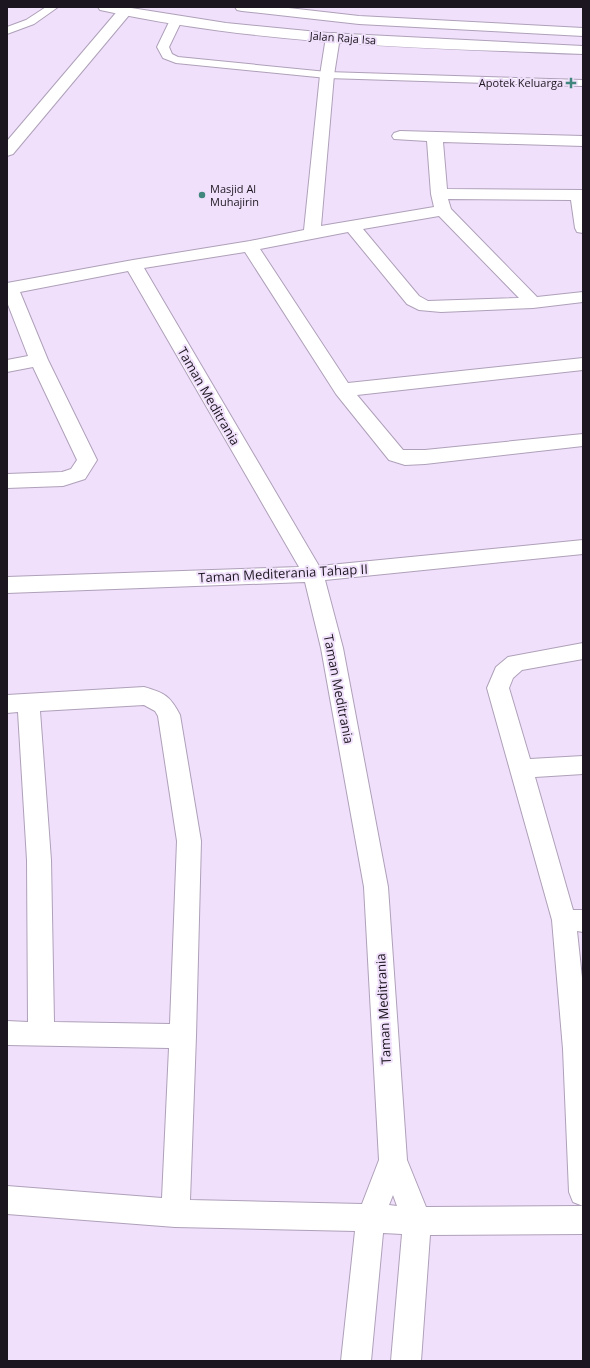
<svg xmlns="http://www.w3.org/2000/svg" width="590" height="1368" font-family="'Open Sans',sans-serif">
	<rect width="100%" height="100%" fill="#f0e0fb"/>
	<g fill="none" stroke-linecap="round" stroke-linejoin="round">
		<defs>
			<g id="service">
				<polygon points="46,7 58,7 34,24 7,34 7,27 26,20"/>
				<polygon points="176,17 182,20 169,47 172,54 178,57 327,72 583,80 583,86 327,78 176,63 163,58 157,47 170,20"/>
			</g>
			<g id="minor">
				<polygon points="126,7 130,8 132,11 130,14 13,154 7,156 7,141 120,8"/>
				<path d="M 333,33 L 338,34 L 340,37 L 334,75 L 321,226 L 434,207 L 431,194 L 427,141 L 394,139 L 392,136 L 394,133 L 400,131 L 583,136 L 583,146 L 443,142 L 447,189 L 583,190 L 583,233 L 577,232 L 575,228 L 571,200 L 448,199 L 451,209 L 537,297 L 583,292 L 583,302 L 533,308 L 441,312 L 419,310 L 407,304 L 348,232 L 260,249 L 348,383 L 583,358 L 583,370 L 357,395 L 403,450 L 425,450 L 583,434 L 583,446 L 425,464 L 405,465 L 389,460 L 336,394 L 245,252 L 144,268 L 319,566 L 583,540 L 583,554 L 325,580 L 343,648 L 388,887 L 407,1160 L 426,1207 L 583,1206 L 583,1234 L 430,1235 L 421,1361 L 391,1361 L 402,1234 L 383,1233 L 371,1361 L 341,1361 L 355,1231 L 175,1227 L 7,1214 L 7,1186 L 162,1198 L 169,1048 L 7,1045 L 7,1021 L 28,1022 L 27,860 L 18,712 L 7,713 L 7,695 L 144,687 C 165,693 170,696 180,715 L 201,841 L 196,1036 L 190,1200 L 362,1204 L 379,1160 L 364,887 L 321,648 L 305,582 L 7,593 L 7,577 L 299,567 L 128,271 L 20,292 L 48,360 L 97,460 L 85,479 L 63,486 L 7,488 L 7,474 L 62,472 L 71,469 L 77,460 L 33,367 L 7,372 L 7,360 L 28,356 L 7,302 L 7,283 L 133,260 L 250,241 L 304,230 L 320,75 L 326,37 L 328,34 ZM 439,216 L 519,298 L 428,301 L 419,296 L 363,229 ZM 144,705 L 155,711 L 158,716 L 177,841 L 170,1024 L 54,1022 L 51,860 L 40,711 ZM 393,1195 L 397,1206 L 389,1205 Z"/>
				<polygon points="583,643 583,659 522,670 513,678 509,688 530,759 583,756 583,774 535,777 573,910 583,910 583,932 577,931 583,987 583,1206 573,1202 569,1192 563,1049 552,920 487,688 496,667 508,657"/>
			</g>
			<g id="secondary">
				<path d="M 98,7 L 125,7 L 226,23 L 328,33 L 583,46 L 583,54 C 424,48 262,45 105,11 L 100,10 Z"/>
				<polygon points="235,7 280,7 359,16 583,28 583,36 359,24 242,11 237,10"/>
			</g>
		</defs>
		<!-- service casing -->
		<use href="#service" stroke="#afa0b9" stroke-width="2"/>
		<!-- minor casing -->
		<use href="#minor" stroke="#afa0b9" stroke-width="2"/>
		<!-- secondary casing -->
		<use href="#secondary" stroke="#afa0b9" stroke-width="2"/>
		<!-- service -->
		<use href="#service" fill="#fff" fill-rule="evenodd"/>
		<!-- minor -->
		<use href="#minor" fill="#fff" fill-rule="evenodd"/>
		<!-- secondary -->
		<use href="#secondary" fill="#fff" fill-rule="evenodd"/>
	</g>
	<!-- markers -->
	<g fill="#41877e" stroke="#f0e0fb" stroke-width="1.5">
		<path d="M569 77h4v4h4v4h-4v4h-4v-4h-4v-4h4z"/>
		<circle cx="202" cy="195" r="4"/>
	</g>
	<g text-anchor="middle" stroke-width="4" stroke-linejoin="round" paint-order="stroke">
		<!-- far-street labels -->
		<g font-size="11" fill="#1c1620" stroke="#f0e0fb">
			<text transform="translate(343 38) rotate(4)" y="4">Jalan Raja Isa</text>
		</g>
		<!-- far-poi labels -->
		<g font-size="11" fill="#1c1620" stroke="#f0e0fb" text-anchor="end">
			<text x="563" y="87">Apotek Keluarga</text>
			<text x="210" y="193" text-anchor="start">Masjid Al<tspan x="210" dy="13">Muhajirin</tspan></text>
		</g>
		<!-- street labels -->
		<g font-size="13" fill="#1c1620" stroke="#f0e0fb">
			<text transform="translate(209 396) rotate(60)" y="5">Taman Meditrania</text>
			<text transform="translate(283 573) rotate(-3)" y="5">Taman Mediterania Tahap II</text>
			<text transform="translate(339 689) rotate(79)" y="5">Taman Meditrania</text>
			<text transform="translate(383 1009) rotate(-93)" y="5">Taman Meditrania</text>
		</g>
	</g>
	<!-- border -->
	<rect width="590" height="1368" fill="none" stroke="#1c1620" stroke-width="16"/>
</svg>
